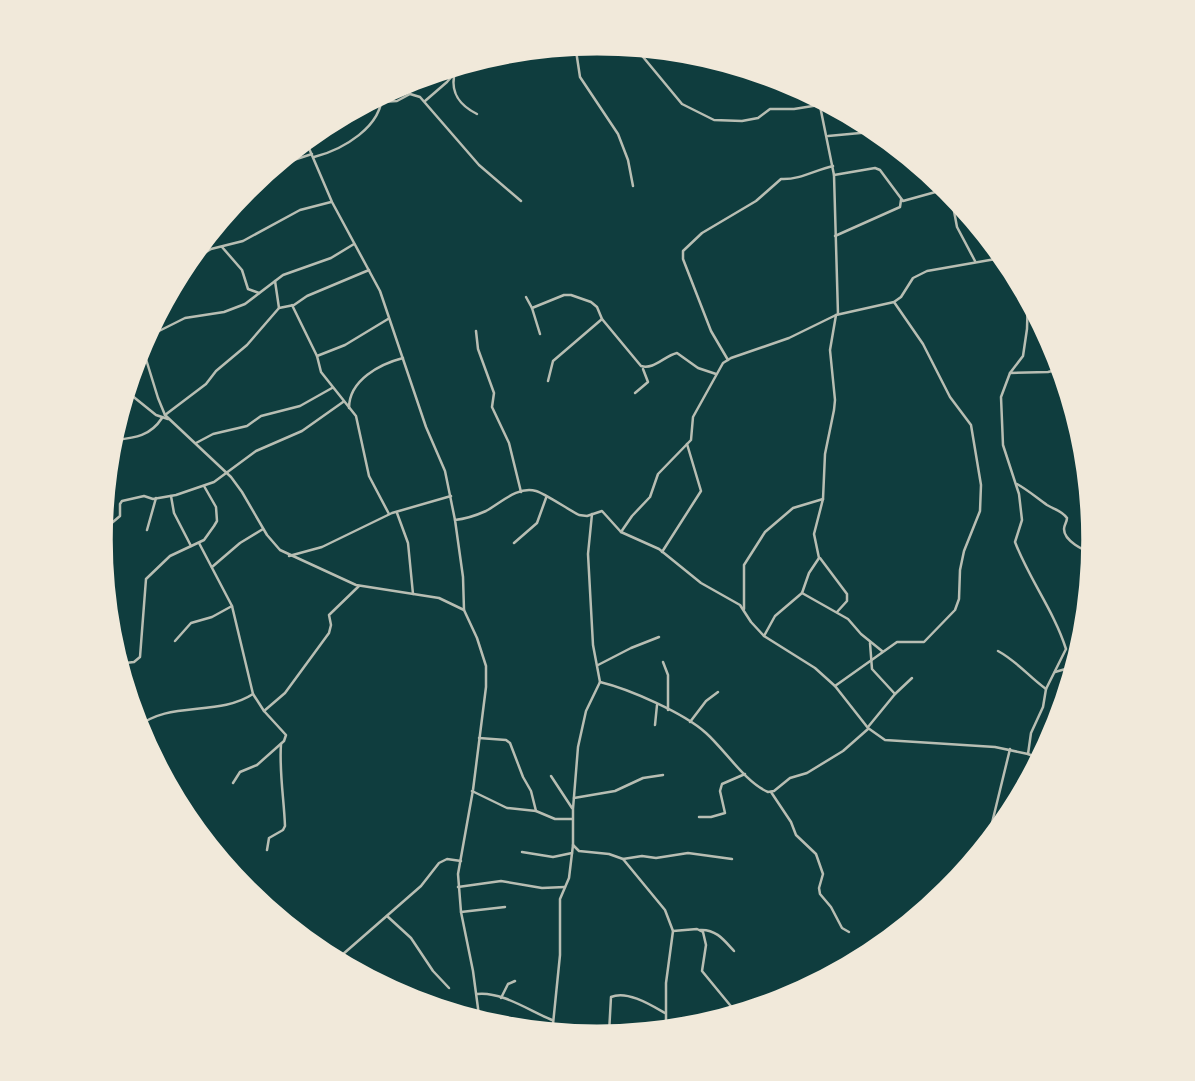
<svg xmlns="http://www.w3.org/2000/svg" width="1195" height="1081" font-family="Spectral,serif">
	<rect width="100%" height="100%" fill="#0f3d3e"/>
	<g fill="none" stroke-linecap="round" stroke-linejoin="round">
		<!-- minor -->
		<g stroke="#b8beb3" stroke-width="2.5">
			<polyline points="575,44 580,77 618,134 628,160 633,186"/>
			<polyline points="634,46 682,104 714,120 742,121 758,118 770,109 794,109 819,105"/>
			<path d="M 454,76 C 451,95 461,106 477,114"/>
			<polyline points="818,96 834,175 838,314"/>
			<polyline points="425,101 447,82 464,62"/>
			<polyline points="381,102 397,101 410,94 420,97 479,165 521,201"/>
			<polyline points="828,136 871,132 884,134"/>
			<polyline points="305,139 332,202 380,291 426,427 445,471 455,520"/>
			<path d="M 314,157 C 342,150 383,127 382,93"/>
			<polyline points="269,168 312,154"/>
			<polyline points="834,175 875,168 880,170 903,201 950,188"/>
			<polyline points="946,190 954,211 957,227 975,261"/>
			<polyline points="835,236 900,207 901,200"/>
			<polyline points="222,247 242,270 248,289 259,293"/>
			<polyline points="181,267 211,249 243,241 300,210 331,202"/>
			<polyline points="275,281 279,308"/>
			<polyline points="526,297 532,308 540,334"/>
			<polyline points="292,305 317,356 321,372 356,416 369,476 389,514"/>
			<path d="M 532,308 L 564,295 L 571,295 L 591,302 L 597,307 L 602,319 L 641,366 C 654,370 664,356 677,353 L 698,368 L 716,374"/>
			<polyline points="476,331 478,349 494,393 492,407 509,443 521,492"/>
			<polyline points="143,339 185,318 224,312 245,304 283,275 331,258 354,244"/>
			<polyline points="317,356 345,345 388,319"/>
			<path d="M 728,360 L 711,331 L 683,259 L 683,251 L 702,233 L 756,201 L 781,179 C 800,180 815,170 833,166"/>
			<polyline points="1010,373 1048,372 1064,368"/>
			<polyline points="548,381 553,361 602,319"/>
			<polyline points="635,393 648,382 643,369"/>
			<path d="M 349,408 C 349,380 380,364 403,358"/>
			<polyline points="165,415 206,384 216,371 247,345 279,308 294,305 307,296 369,270"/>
			<polyline points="115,420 124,414 125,390"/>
			<path d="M 109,441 C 132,438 149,438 162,418"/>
			<polyline points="196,443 213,434 247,426 261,416 300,406 332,388"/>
			<polyline points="1082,448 1087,449"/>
			<path d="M 1017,484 C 1028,490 1037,498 1047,505 C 1055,510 1061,510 1067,518 C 1067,522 1064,525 1064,529 C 1064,542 1086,551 1095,555"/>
			<polyline points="171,496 174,513 191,546"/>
			<polyline points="397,513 408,543 413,594"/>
			<polyline points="147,530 156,498"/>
			<polyline points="621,532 632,516 650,497 658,474 691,440 693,417 723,363 731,358 789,338 836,315 894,302 901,297 913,278 927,271 1007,257"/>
			<polyline points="100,533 120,516 120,504 122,501 144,496 153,499 176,495 214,482 256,451 302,431 343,402"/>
			<polyline points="199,543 232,606 253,694 264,711 286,735 284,741 257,765 240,772 233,783"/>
			<polyline points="514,543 537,523 546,498"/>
			<polyline points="662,552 701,491 687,444"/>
			<polyline points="289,556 322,547 392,513 451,496"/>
			<polyline points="820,558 847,594 847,601 837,612"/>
			<polyline points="212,567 240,543 263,529"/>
			<polyline points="1093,571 1092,562 1094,558"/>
			<polyline points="802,593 848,619 861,634 882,651"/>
			<polyline points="744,609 744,565 765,532 793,508 823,499"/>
			<polyline points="764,636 775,616 802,593 809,573 819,558 814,534 823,499 825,454 834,410 835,400 830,350 836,315"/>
			<polyline points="175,641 191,623 212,617 232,606"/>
			<polyline points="870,643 872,669 895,694"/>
			<path d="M 998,651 C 1018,662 1028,676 1046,689"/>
			<polyline points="663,662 668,675 668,710"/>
			<polyline points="117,664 134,662 140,657 146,579 170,556 204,540 214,526 217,521 216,507 204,486"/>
			<polyline points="598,665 631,648 659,637"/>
			<polyline points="1055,672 1069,668 1077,670"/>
			<path d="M 600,682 C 629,689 684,713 706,733 C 725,750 745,782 768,792 L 774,791 L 790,778 L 807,773 L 843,751 L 868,729"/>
			<polyline points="835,686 897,642 924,642 955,610 959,599 960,570 964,551 980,511 981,485 971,425 950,397 923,344 894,302"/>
			<polyline points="264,711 285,693 329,633 331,625 329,615 359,586"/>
			<polyline points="690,722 706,701 718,692"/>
			<polyline points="655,725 657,705"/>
			<polyline points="868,727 895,694 912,678"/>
			<path d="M 136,728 C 168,700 218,717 253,694"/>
			<polyline points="479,738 506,740 510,743 523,777 531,791 536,811"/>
			<path d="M 1028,754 L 1031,733 L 1043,707 L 1046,689 L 1066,649 C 1054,611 1029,579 1015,542 L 1022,520 L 1019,494 L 1003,445 L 1001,397 L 1010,373 L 1023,356 L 1027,329 L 1028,294"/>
			<polyline points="551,776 572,808"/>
			<polyline points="472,791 507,808 536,811 555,819 572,819"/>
			<polyline points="771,792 791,822 796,835 816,854 823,874 819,888 820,894 831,907 842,928 849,932"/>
			<polyline points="574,798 615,791 643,778 663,775"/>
			<polyline points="699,817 711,817 725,813 720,791 722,784 745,774"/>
			<polyline points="992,823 1010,749"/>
			<polyline points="573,845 579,851 609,854 623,859 665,910 673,931 666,983 666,1032"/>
			<path d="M 267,850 L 269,838 L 283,830 L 285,826 C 284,799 279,771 281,744"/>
			<polyline points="522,852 553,857 572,853"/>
			<polyline points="623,859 642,856 656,858 688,853 732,859"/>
			<polyline points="458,887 501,881 542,888 565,887"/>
			<polyline points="461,912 505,907"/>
			<polyline points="387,916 411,938 433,971 449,988"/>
			<path d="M 700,930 C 716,929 724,940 734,951"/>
			<polyline points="673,931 697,929 703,932 706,945 702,971 739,1016"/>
			<polyline points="334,962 421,886 439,863 447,859 461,861"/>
			<path d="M 477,994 C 501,991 530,1011 552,1020"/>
			<polyline points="501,998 508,984 515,981"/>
			<polyline points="786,1002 785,993 791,989"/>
			<polyline points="552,1034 560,955 560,899 569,878 573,845 573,809 578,747 586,711 600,682 593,645 588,554 592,514"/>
			<path d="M 555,1035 L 562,1026 L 597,1036 L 606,1036 L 609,1033 L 611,997 C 627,990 651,1005 665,1013"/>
		</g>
		<!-- tertiary -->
		<g stroke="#b8beb3" stroke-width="2.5">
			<polyline points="141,343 158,398 165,415 231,477 242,492 267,535 280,550 356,585 439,598 464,610 477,638 486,666 486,687 473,790 458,874 461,912 473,971 480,1023"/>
			<polyline points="125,390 156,415 168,419"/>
			<path d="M 464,610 L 463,577 L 455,520 C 465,519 477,515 486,511 C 501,503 517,486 536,491 C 544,493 569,510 579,515 L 587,516 L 602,511 L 621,532 L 659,549 L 701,583 L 740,605 L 751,622 L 764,636 L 815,668 L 835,686 L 868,728 L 885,740 L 995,747 L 1028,754 L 1043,760"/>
		</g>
	</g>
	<!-- crop -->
	<path d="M0 0H1195V1081H0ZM111 540a486 486 0 1 1 972 0a486 486 0 1 1-972 0Z" fill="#f1e9da" fill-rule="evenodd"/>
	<path fill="none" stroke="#f1e9da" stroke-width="3.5" d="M111 540a486 486 0 1 1 972 0a486 486 0 1 1-972 0Z"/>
</svg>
